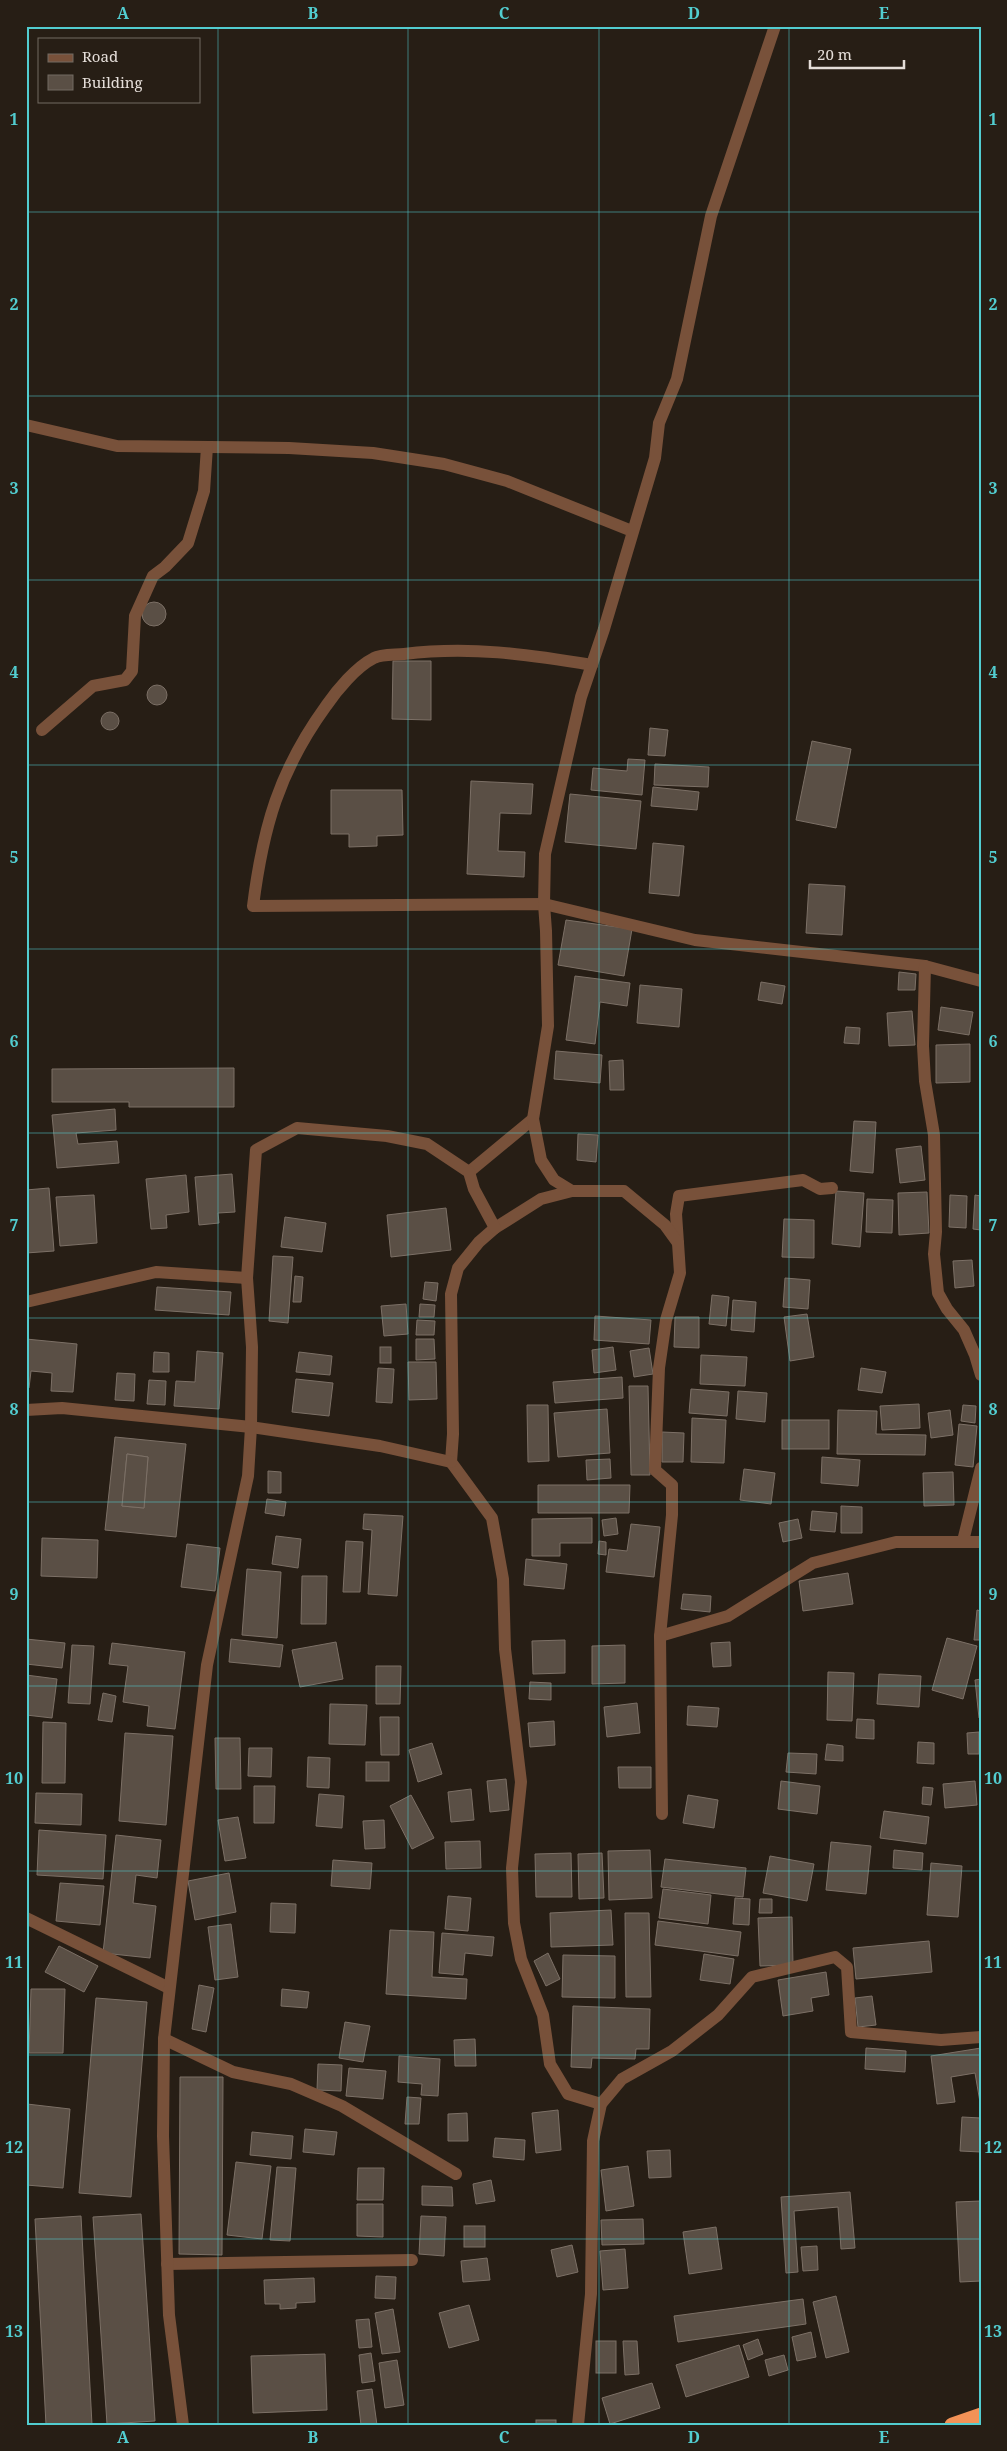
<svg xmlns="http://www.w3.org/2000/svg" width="1007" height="2451" font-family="'Noto Serif',serif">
	<rect width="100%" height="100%" fill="#271e15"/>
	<!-- building -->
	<g fill="#5a4f45" stroke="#7c7066" fill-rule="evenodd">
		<circle cx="154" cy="614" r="12"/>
		<polygon points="393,661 431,661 431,720 392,719"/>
		<circle cx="157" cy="695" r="10"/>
		<circle cx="110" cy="721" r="9"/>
		<polygon points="650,728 668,730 665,756 648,755"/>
		<polygon points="812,741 851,749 836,828 796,820"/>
		<polygon points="628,759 645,760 642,795 591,790 593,768 627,771"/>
		<polygon points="655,764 709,767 708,787 654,785"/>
		<polygon points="471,781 533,784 531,814 500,813 498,851 525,852 524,877 467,874"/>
		<polygon points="653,787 699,792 697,810 651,806"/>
		<polygon points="331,790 402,790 403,835 377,836 377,846 349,847 349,834 331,834"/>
		<polygon points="570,794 641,801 636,849 565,842"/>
		<polygon points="653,843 684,846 679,896 649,893"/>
		<polygon points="809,884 845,886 842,935 806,933"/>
		<polygon points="566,920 632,929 624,976 558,965"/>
		<polygon points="899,972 916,974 915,990 898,990"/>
		<polygon points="575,976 630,983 627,1006 600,1002 595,1044 566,1040"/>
		<polygon points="761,982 785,986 782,1004 758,1000"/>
		<polygon points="640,985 682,989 679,1027 637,1023"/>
		<polygon points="941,1007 973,1012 969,1035 938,1030"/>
		<polygon points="912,1011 915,1045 889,1046 887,1013"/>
		<polygon points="846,1027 860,1028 859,1044 844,1043"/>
		<polygon points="970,1044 970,1082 936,1083 936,1045"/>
		<polygon points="556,1051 602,1055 600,1083 554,1079"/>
		<polygon points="623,1060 624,1090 610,1090 609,1061"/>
		<polygon points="234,1068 234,1107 129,1107 129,1102 52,1102 52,1069"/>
		<polygon points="115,1109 116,1130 76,1133 78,1144 117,1141 119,1163 57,1168 52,1115"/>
		<polygon points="854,1121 876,1122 873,1173 850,1171"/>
		<polygon points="578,1134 598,1135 596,1162 577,1160"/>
		<polygon points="921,1146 925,1180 900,1183 896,1149"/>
		<polygon points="232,1174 235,1212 218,1213 219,1223 199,1225 195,1177"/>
		<polygon points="186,1175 189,1212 166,1215 167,1228 151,1229 146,1179"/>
		<polygon points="49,1188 54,1251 26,1253 26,1190"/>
		<polygon points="836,1191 864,1193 860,1247 832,1244"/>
		<polygon points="927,1192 929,1233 899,1235 898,1193"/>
		<polygon points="94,1195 97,1243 60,1246 56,1197"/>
		<polygon points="950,1195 967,1196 966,1228 949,1227"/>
		<polygon points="975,1195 981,1196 981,1230 973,1229"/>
		<polygon points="867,1199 893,1200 892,1233 866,1232"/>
		<polygon points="446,1208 451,1250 391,1257 387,1215"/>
		<polygon points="285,1217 326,1223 322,1252 281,1247"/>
		<polygon points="784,1219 814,1220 814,1258 782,1257"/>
		<polygon points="273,1256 293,1257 288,1323 269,1321"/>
		<polygon points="972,1260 974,1286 955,1288 953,1261"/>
		<polygon points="295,1276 303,1277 301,1302 293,1302"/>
		<polygon points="785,1278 810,1280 808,1309 783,1307"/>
		<polygon points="425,1282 438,1283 436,1301 423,1299"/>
		<polygon points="157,1287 231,1292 229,1315 155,1310"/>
		<polygon points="712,1295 729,1297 726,1326 709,1324"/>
		<polygon points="733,1300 756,1302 754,1332 731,1330"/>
		<polygon points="406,1304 408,1334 384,1336 381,1306"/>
		<polygon points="420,1304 435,1305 434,1317 419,1317"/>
		<polygon points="807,1314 814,1357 790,1361 784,1317"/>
		<polygon points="595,1316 651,1320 649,1344 594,1340"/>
		<polygon points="675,1317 699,1317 699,1348 674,1347"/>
		<polygon points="417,1320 435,1321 434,1335 416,1335"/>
		<polygon points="26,1339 77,1344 73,1392 51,1391 52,1373 31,1371 29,1388 26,1388"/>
		<polygon points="416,1339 434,1339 435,1359 416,1360"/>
		<rect x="380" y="1347" width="11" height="16"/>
		<polygon points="613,1347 616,1370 594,1373 592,1350"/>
		<polygon points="649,1348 653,1374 634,1377 630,1351"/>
		<polygon points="197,1351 223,1353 219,1409 174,1406 176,1381 195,1382"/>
		<polygon points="154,1352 169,1353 169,1372 153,1372"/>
		<polygon points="299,1352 332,1356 330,1375 296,1372"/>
		<polygon points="701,1355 747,1357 745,1386 700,1384"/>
		<polygon points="408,1362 436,1362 437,1399 409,1400"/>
		<polygon points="378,1368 394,1369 392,1403 376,1402"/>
		<polygon points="861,1368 886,1372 882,1393 858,1390"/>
		<polygon points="117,1373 135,1374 134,1401 115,1400"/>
		<polygon points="622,1377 623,1398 555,1403 553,1382"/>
		<polygon points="296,1379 333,1383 329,1416 292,1412"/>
		<polygon points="149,1380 166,1381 165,1405 147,1404"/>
		<polygon points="629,1386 648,1386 650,1475 631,1475"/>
		<polygon points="691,1389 729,1392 727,1416 689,1413"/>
		<polygon points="738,1391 767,1393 765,1422 736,1419"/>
		<polygon points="919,1404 920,1428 882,1430 880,1406"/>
		<polygon points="527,1405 548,1405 549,1461 528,1462"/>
		<polygon points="963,1405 976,1406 975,1423 961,1421"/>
		<polygon points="607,1409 610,1453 558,1457 554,1413"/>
		<polygon points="838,1410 877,1411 876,1434 926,1435 925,1455 837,1454"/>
		<polygon points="950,1410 953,1435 931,1438 928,1413"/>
		<polygon points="692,1418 726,1420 724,1463 691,1462"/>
		<rect x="782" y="1420" width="47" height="29"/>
		<polygon points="959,1424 977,1426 973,1467 955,1465"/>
		<polygon points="662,1432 684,1433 683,1462 662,1462"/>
		<path d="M 115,1437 L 186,1444 L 176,1537 L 105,1530 ZM 127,1454 L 148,1457 L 144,1508 L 122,1506 Z"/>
		<polygon points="127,1454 148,1457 144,1508 122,1506"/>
		<polygon points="822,1457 860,1460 858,1486 821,1483"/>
		<polygon points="610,1459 611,1478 587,1480 586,1460"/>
		<polygon points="744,1469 775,1473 771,1504 740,1500"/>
		<polygon points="268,1471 281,1472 281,1493 268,1493"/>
		<polygon points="953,1472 954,1505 924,1506 923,1473"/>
		<polygon points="538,1485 630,1485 629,1513 538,1513"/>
		<polygon points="267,1499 286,1502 284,1516 265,1513"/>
		<polygon points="841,1506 862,1507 862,1533 841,1533"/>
		<polygon points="812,1511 837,1513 835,1532 810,1530"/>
		<polygon points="364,1514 403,1516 397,1596 368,1594 372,1530 363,1529"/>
		<polygon points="592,1518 592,1543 560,1543 560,1556 532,1556 532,1519"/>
		<polygon points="616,1518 618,1534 604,1536 602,1520"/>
		<polygon points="798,1519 802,1538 783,1542 779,1523"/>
		<polygon points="631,1524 660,1527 654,1577 606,1572 609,1549 627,1551"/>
		<polygon points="276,1536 301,1539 298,1568 272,1564"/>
		<polygon points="42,1538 98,1540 97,1578 41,1576"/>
		<polygon points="346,1541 363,1542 360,1592 343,1592"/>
		<polygon points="599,1541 606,1542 606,1555 598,1554"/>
		<polygon points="187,1544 220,1548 215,1591 181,1587"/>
		<polygon points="526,1559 567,1564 564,1589 524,1585"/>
		<polygon points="247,1569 281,1572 277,1638 242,1635"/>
		<polygon points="848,1573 853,1604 803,1611 799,1581"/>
		<polygon points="302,1576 327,1576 326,1624 301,1624"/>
		<polygon points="683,1594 711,1596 710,1612 681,1609"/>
		<polygon points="977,1610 981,1611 981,1640 974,1640"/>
		<polygon points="947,1638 977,1646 963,1699 932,1690"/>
		<polygon points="26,1639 65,1643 62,1668 26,1664"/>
		<polygon points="231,1639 283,1645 280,1667 229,1662"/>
		<polygon points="565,1640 565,1673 533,1674 532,1641"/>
		<polygon points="336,1642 343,1679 300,1687 292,1650"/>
		<polygon points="730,1642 731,1666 713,1667 711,1643"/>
		<polygon points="112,1643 185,1652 175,1729 147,1726 149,1706 123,1702 128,1666 109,1664"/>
		<polygon points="72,1645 94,1646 90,1704 68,1703"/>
		<polygon points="625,1645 625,1683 592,1684 592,1646"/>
		<polygon points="376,1666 401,1666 400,1704 376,1704"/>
		<polygon points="828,1672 854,1673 852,1721 827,1720"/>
		<polygon points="879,1674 921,1676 919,1707 877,1704"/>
		<polygon points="26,1675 57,1679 52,1718 26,1715"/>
		<polygon points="981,1679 981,1718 979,1718 975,1680"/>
		<polygon points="530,1682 551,1683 551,1700 529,1699"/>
		<polygon points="103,1693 116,1696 112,1722 98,1720"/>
		<polygon points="637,1703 640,1733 607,1737 604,1707"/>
		<polygon points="330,1704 367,1705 365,1745 329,1744"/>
		<polygon points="688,1706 719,1708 717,1727 687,1725"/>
		<polygon points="380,1717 399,1717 399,1755 381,1755"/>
		<polygon points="857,1719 874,1720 874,1739 856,1738"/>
		<polygon points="554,1721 555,1745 530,1747 528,1723"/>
		<polygon points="43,1722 66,1723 65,1783 42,1783"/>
		<polygon points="979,1732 979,1754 968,1754 967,1733"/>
		<polygon points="125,1733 173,1736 166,1825 119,1821"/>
		<polygon points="215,1738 240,1738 241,1789 216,1789"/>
		<polygon points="918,1742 934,1743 934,1764 917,1763"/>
		<polygon points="432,1743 442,1774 418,1782 409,1750"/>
		<polygon points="827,1744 843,1746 843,1761 825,1760"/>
		<polygon points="249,1748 272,1748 271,1777 248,1776"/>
		<polygon points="788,1753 817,1754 816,1774 786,1772"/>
		<polygon points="308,1757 330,1758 329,1788 307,1787"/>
		<rect x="366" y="1762" width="23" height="19"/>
		<polygon points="618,1767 651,1767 651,1788 619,1788"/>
		<polygon points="506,1779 509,1810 490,1812 487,1781"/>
		<polygon points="781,1781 820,1786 817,1814 778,1809"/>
		<polygon points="975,1781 977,1805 945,1808 943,1784"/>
		<polygon points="254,1786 275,1786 274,1823 254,1823"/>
		<polygon points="923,1787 933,1788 931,1805 922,1804"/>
		<polygon points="471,1789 474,1820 451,1822 448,1792"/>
		<polygon points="36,1793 82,1794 81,1825 35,1823"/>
		<polygon points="319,1794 344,1796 342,1828 316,1826"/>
		<polygon points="411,1795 434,1838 412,1849 390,1806"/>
		<polygon points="688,1795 718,1800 714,1828 683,1823"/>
		<polygon points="884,1811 929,1817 926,1844 880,1838"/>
		<polygon points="238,1817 246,1858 225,1861 218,1820"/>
		<polygon points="384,1820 385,1848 365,1849 363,1821"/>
		<polygon points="39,1830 106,1835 103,1879 37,1875"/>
		<polygon points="116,1835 161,1840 157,1878 136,1875 133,1903 156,1906 150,1958 103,1953"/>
		<polygon points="480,1841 481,1868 446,1869 445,1842"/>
		<polygon points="831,1842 871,1846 866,1894 826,1890"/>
		<polygon points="650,1850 652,1898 609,1900 608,1851"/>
		<polygon points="894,1850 923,1853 922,1870 893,1868"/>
		<polygon points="571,1853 572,1897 536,1897 535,1854"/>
		<polygon points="602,1853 604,1898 579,1899 578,1854"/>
		<polygon points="770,1856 814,1864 807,1901 763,1893"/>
		<polygon points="665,1859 746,1868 743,1897 661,1887"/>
		<polygon points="333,1860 372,1863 370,1889 331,1886"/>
		<polygon points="931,1863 962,1866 958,1917 927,1915"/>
		<polygon points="229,1873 236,1912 195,1920 188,1881"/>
		<polygon points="60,1883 104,1886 100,1925 56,1921"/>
		<polygon points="663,1889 711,1895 708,1924 659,1918"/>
		<polygon points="448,1896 471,1898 468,1931 445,1929"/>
		<polygon points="735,1898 750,1899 749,1925 733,1924"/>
		<polygon points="760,1899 772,1899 772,1913 759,1913"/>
		<polygon points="271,1903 296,1904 295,1933 270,1932"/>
		<polygon points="611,1910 613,1945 551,1947 550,1913"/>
		<polygon points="625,1913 649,1913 651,1997 626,1997"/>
		<polygon points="792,1917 793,1965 760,1966 758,1918"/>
		<polygon points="658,1921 741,1932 738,1956 655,1945"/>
		<polygon points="231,1924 238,1977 215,1980 208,1927"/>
		<polygon points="390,1930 434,1932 432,1977 467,1979 466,1999 386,1994"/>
		<polygon points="442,1933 494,1937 492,1956 465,1953 463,1975 439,1973"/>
		<polygon points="929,1941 932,1972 856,1979 853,1948"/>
		<polygon points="59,1946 98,1966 84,1992 45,1972"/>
		<polygon points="548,1953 560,1979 546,1986 534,1961"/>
		<polygon points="704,1954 734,1959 730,1984 700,1980"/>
		<polygon points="563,1955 615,1956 615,1998 562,1997"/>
		<polygon points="826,1972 829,1995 811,1998 813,2011 783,2016 778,1980"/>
		<polygon points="199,1985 214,1988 206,2032 192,2029"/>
		<polygon points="31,1989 65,1989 63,2053 29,2053"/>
		<polygon points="282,1989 309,1992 307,2008 281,2006"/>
		<polygon points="872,1996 876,2025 858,2027 855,1998"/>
		<polygon points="96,1998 147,2002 131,2197 79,2193"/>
		<polygon points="573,2006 650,2009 649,2049 636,2049 635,2059 592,2058 591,2068 571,2067"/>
		<polygon points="345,2022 370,2026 363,2062 339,2058"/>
		<polygon points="475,2039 476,2066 455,2066 454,2040"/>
		<polygon points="866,2048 906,2051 905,2072 865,2069"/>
		<polygon points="981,2048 981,2108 975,2073 951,2077 955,2102 937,2104 931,2056"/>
		<polygon points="399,2056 440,2059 438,2096 421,2095 422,2084 398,2082"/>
		<polygon points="318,2064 342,2065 341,2091 317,2090"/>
		<polygon points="349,2068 386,2071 383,2099 346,2096"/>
		<polygon points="180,2077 223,2077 222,2255 179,2254"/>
		<polygon points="407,2097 421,2098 419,2124 405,2124"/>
		<polygon points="27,2104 70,2109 63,2188 26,2185"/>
		<polygon points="558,2110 561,2150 536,2153 532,2113"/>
		<polygon points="467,2113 468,2141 448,2141 448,2114"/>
		<polygon points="962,2117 981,2118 981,2152 960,2151"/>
		<polygon points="305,2129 337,2132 334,2155 303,2152"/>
		<polygon points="252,2132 293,2136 291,2159 250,2155"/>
		<polygon points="495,2138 525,2140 524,2160 493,2157"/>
		<polygon points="670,2150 671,2177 649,2178 647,2151"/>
		<polygon points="236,2162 271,2166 262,2239 227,2235"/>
		<polygon points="628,2166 634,2206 606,2211 601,2170"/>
		<polygon points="277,2167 296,2168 290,2241 270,2240"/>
		<polygon points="358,2168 384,2168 383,2200 357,2200"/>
		<polygon points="491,2180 495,2201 476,2204 473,2184"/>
		<polygon points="422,2186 452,2187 453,2206 422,2205"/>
		<polygon points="850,2192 855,2248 841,2249 838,2207 794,2211 798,2272 786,2273 781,2197"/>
		<polygon points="981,2201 981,2281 960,2282 956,2202"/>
		<polygon points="357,2204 383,2204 383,2237 357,2236"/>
		<polygon points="141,2214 155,2421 107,2424 93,2217"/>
		<polygon points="81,2216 92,2425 46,2425 35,2219"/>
		<polygon points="421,2216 446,2217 444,2256 419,2254"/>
		<polygon points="643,2219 644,2244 602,2245 601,2220"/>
		<rect x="464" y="2226" width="21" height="21"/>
		<polygon points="716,2227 722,2269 689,2274 683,2232"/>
		<polygon points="572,2245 578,2272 557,2277 551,2250"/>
		<polygon points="817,2246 818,2270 803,2271 801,2247"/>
		<polygon points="625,2249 628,2288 603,2290 600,2251"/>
		<polygon points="487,2258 490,2280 463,2282 461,2261"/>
		<polygon points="376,2276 396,2277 395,2299 375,2298"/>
		<polygon points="314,2278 315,2302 296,2303 296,2308 280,2309 280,2304 265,2304 264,2280"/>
		<polygon points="836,2296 849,2352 826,2358 813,2302"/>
		<polygon points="803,2299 806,2324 678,2342 674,2316"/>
		<polygon points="469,2305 479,2340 449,2348 439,2313"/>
		<polygon points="393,2309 400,2352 382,2354 375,2313"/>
		<polygon points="369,2319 372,2347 359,2348 356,2320"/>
		<polygon points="811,2332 816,2357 797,2361 792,2337"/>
		<polygon points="758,2339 763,2354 748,2360 743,2345"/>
		<rect x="596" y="2341" width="20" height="32"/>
		<polygon points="623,2341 637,2341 639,2374 625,2375"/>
		<polygon points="739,2345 749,2377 686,2397 676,2365"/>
		<polygon points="371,2353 375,2381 362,2383 359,2355"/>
		<polygon points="325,2354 327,2410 253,2413 251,2356"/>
		<polygon points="784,2355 788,2370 769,2376 765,2360"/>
		<polygon points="397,2360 404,2405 385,2408 379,2363"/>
		<polygon points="652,2383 660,2408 610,2424 602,2398"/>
		<polygon points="372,2389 377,2425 361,2425 357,2391"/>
		<rect x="536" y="2420" width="20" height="5"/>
	</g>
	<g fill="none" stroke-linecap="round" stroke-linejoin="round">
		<!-- minor -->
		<g stroke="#78513a" stroke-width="12">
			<polyline points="26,425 117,446 289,448 373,453 444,464 507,481 632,531"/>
			<path d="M 592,665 C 527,654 469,646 404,654 C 395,655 381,654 374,658 C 356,667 337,690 326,706 C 279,771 263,827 253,906 L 544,904 L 695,940 L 925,966 L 981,981"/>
			<polyline points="42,730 93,686 125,680 132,671 135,616 153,576 165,567 188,543 204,491 207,447"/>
			<polyline points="925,966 923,1046 925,1081 934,1135 936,1232 934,1254 938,1293 947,1309 964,1330 975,1355 981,1375"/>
			<polyline points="469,1172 533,1119"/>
			<polyline points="572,1191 541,1199 495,1228 479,1242 458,1268 451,1294 453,1434 451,1462 492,1518 503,1579 505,1649 521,1782 512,1868 514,1923 521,1959 543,2015 550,2064 568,2094 601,2104"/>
			<polyline points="678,1243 676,1214 679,1196 803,1180 820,1189 832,1188"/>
			<polyline points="26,1302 156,1272 247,1278"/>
			<polyline points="26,1410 62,1408 251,1427 380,1446 451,1462"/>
			<polyline points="963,1541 981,1468"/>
			<polyline points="660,1636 728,1616 813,1563 896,1542 981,1542"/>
			<polyline points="662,1814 660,1636 672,1515 672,1485 655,1470 659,1368 666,1320 680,1273 678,1243 665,1225 624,1191 572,1191 554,1180 541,1160 533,1119 548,1026 546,931 544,904 545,854 581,697 604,629 655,458 659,423 677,379 711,216 775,26"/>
			<polyline points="26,1918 169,1988"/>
			<polyline points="164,2039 233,2072 291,2084 342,2106 456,2174"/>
			<polyline points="167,2264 412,2260"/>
			<polyline points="183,2425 169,2315 163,2136 164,2039 207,1665 248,1476 251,1427 252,1347 247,1278 256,1150 297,1128 387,1136 427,1144 469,1172 474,1189 495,1228"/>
			<polyline points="578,2425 591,2294 593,2141 601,2104 622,2079 672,2051 718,2015 752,1977 835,1957 847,1967 851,2032 941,2040 981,2037"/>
		</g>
		<!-- highway -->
		<polyline stroke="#f39257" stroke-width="15" points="952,2425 981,2415"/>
	</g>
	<!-- grid -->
	<path fill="none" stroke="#52cdd0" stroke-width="1" stroke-opacity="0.55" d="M 218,26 L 218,2425M 408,26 L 408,2425M 599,26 L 599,2425M 789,26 L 789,2425M 26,212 L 981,212M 26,396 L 981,396M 26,580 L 981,580M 26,765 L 981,765M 26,949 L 981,949M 26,1133 L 981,1133M 26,1318 L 981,1318M 26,1502 L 981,1502M 26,1686 L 981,1686M 26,1871 L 981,1871M 26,2055 L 981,2055M 26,2239 L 981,2239"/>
	<!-- border -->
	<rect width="1007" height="2451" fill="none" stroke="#271e15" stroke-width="55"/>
	<!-- legend -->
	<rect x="38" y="38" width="162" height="65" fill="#271e15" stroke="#736b63"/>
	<rect x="48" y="54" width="25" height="8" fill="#78513a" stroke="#736b63"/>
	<text x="82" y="62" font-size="15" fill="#e5ded9">Road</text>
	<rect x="48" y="75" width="25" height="15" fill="#5a4f45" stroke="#736b63"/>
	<text x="82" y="88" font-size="15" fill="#e5ded9">Building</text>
	<!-- scale -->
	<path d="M810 60v8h94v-8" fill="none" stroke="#e5ded9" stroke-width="2.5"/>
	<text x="817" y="60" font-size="15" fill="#e5ded9" stroke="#271e15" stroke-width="4" paint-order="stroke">20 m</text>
	<rect x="28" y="28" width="952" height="2396" fill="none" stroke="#52cdd0" stroke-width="2"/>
	<g font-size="16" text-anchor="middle" font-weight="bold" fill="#52cdd0">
		<text x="123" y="19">A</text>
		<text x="313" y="19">B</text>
		<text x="504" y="19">C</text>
		<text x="694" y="19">D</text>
		<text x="884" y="19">E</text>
		<text x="14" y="125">1</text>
		<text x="993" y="125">1</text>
		<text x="14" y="310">2</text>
		<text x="993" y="310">2</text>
		<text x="14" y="494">3</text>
		<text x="993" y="494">3</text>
		<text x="14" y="678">4</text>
		<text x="993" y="678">4</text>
		<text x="14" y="863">5</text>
		<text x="993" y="863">5</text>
		<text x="14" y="1047">6</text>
		<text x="993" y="1047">6</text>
		<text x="14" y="1231">7</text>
		<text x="993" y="1231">7</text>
		<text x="14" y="1415">8</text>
		<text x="993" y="1415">8</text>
		<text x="14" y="1600">9</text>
		<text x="993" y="1600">9</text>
		<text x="14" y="1784">10</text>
		<text x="993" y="1784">10</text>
		<text x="14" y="1968">11</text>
		<text x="993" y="1968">11</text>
		<text x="14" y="2153">12</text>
		<text x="993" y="2153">12</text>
		<text x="14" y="2337">13</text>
		<text x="993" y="2337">13</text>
		<text x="123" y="2443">A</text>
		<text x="313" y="2443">B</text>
		<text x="504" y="2443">C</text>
		<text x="694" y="2443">D</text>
		<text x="884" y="2443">E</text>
	</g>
</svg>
